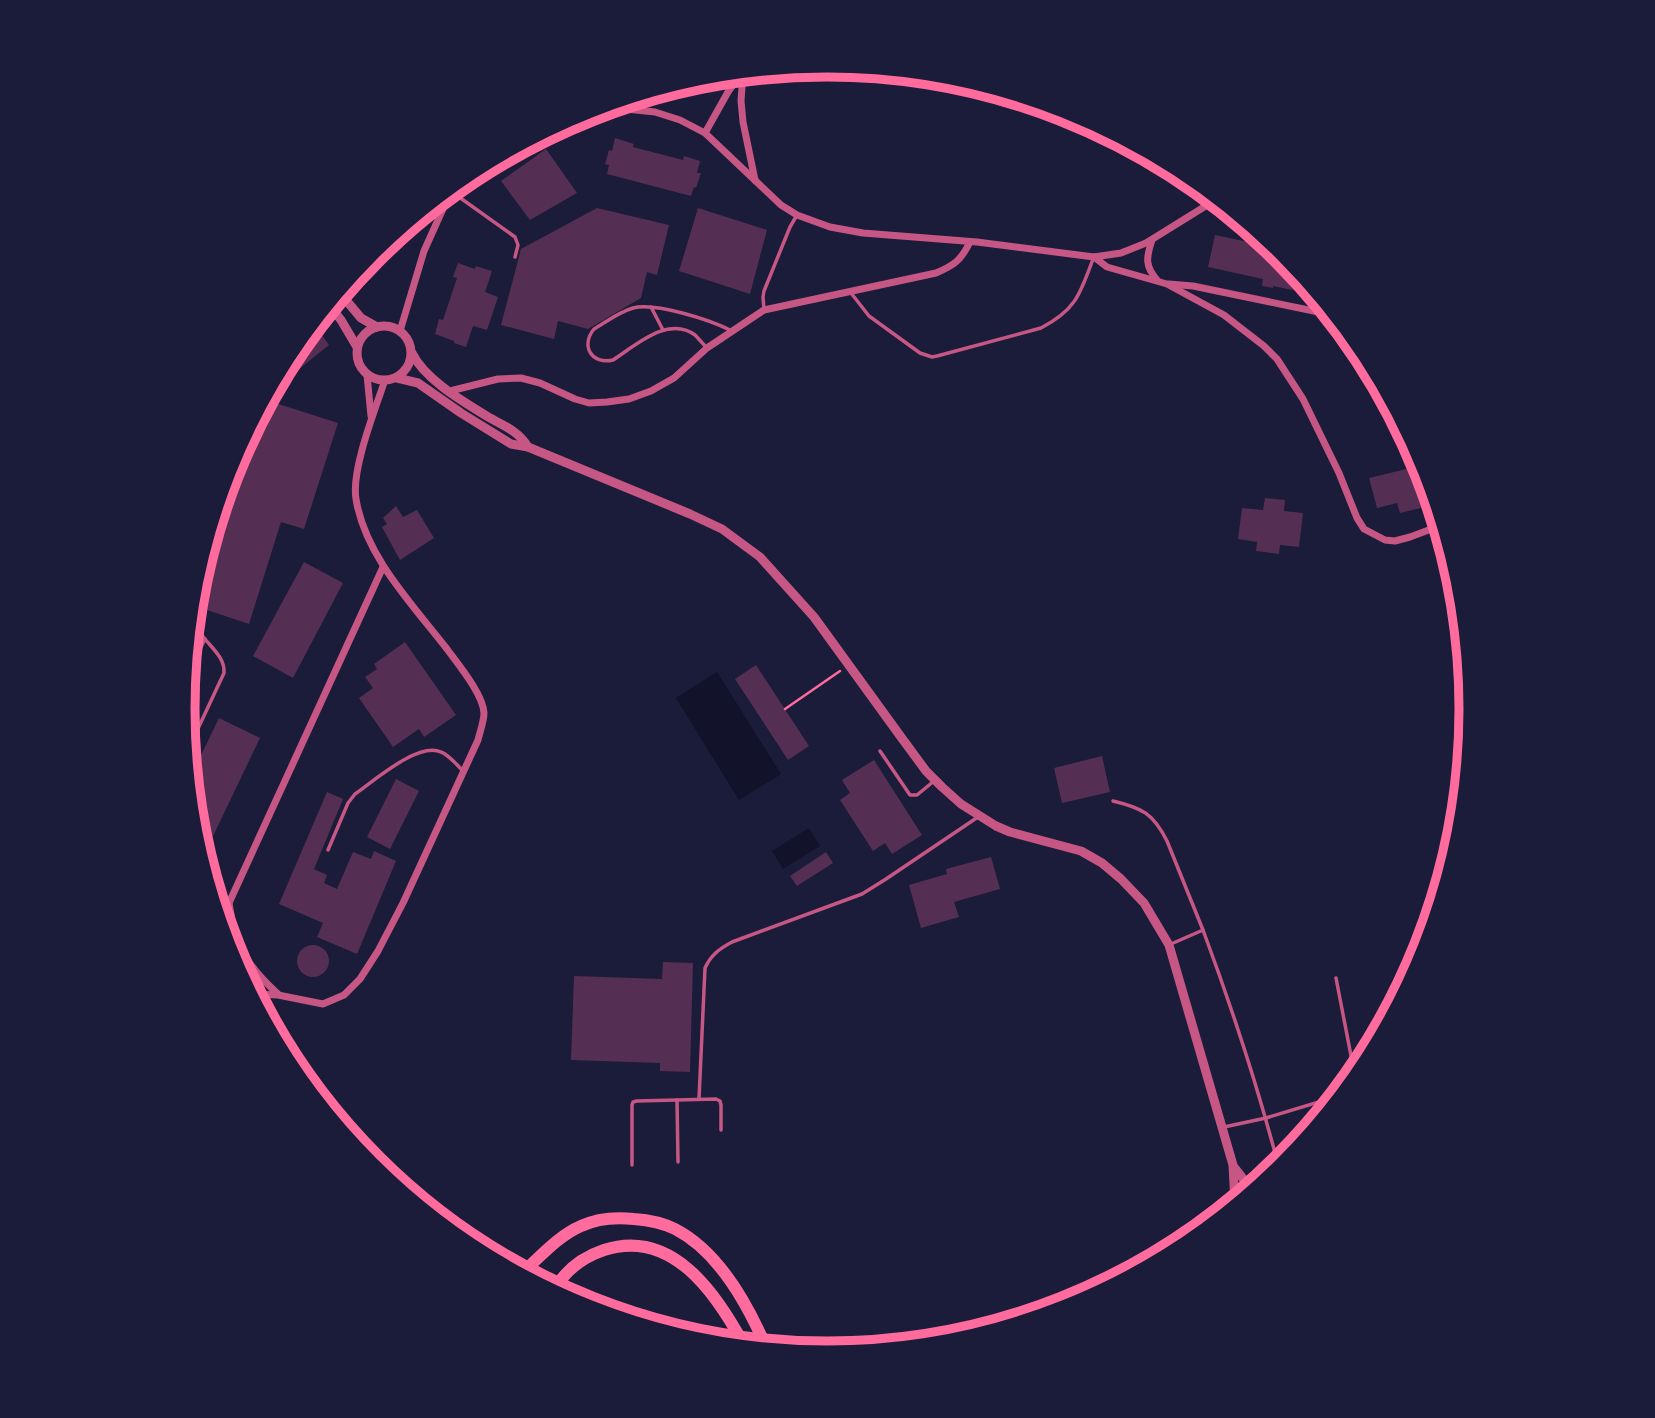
<svg xmlns="http://www.w3.org/2000/svg" width="1655" height="1418" font-family="'Noto Sans',sans-serif">
	<rect width="100%" height="100%" fill="#1b1b3a"/>
	<!-- water -->
	<g fill="#12122b">
		<polygon points="717,672 781,774 739,800 676,698"/>
		<polygon points="809,828 820,846 783,869 772,851"/>
	</g>
	<!-- building -->
	<g fill="#542f53">
		<polygon points="615,138 634,144 633,147 683,160 684,156 700,161 697,173 701,173 696,188 694,187 691,196 607,174 609,165 605,164 609,150 612,151"/>
		<polygon points="546,149 577,193 530,220 501,181"/>
		<polygon points="597,208 669,225 657,275 647,272 641,298 588,329 558,321 554,339 501,325 521,249"/>
		<polygon points="698,208 767,230 750,294 679,271"/>
		<polygon points="1215,235 1277,248 1283,254 1317,295 1273,286 1273,288 1262,286 1263,279 1208,267"/>
		<polygon points="458,263 475,269 476,266 492,271 485,292 498,297 487,330 473,326 466,347 454,343 454,341 435,334 439,319 443,320 457,278 453,277"/>
		<polygon points="314,324 329,345 294,373 286,362 292,351"/>
		<polygon points="266,400 338,423 304,529 281,522 249,624 195,606 227,505 220,503 232,462"/>
		<polygon points="1423,465 1432,494 1418,498 1421,508 1400,513 1397,503 1377,508 1369,478"/>
		<polygon points="1265,498 1285,500 1284,511 1303,513 1299,547 1280,545 1279,554 1256,551 1257,542 1238,539 1242,508 1263,510"/>
		<polygon points="396,506 403,517 417,510 434,538 400,560 382,527 387,524 383,518"/>
		<polygon points="304,562 343,583 293,678 253,656"/>
		<polygon points="405,642 456,715 424,737 419,729 393,747 359,698 373,688 365,677 377,669 374,664"/>
		<polygon points="756,665 809,746 788,760 735,679"/>
		<polygon points="219,718 260,738 203,857 196,834 190,778"/>
		<polygon points="1102,756 1110,792 1062,803 1054,768"/>
		<polygon points="874,760 922,835 892,854 885,843 873,851 840,800 850,793 842,780"/>
		<polygon points="396,779 419,791 390,849 367,837"/>
		<polygon points="327,792 343,799 314,869 327,875 324,883 337,889 353,852 371,859 374,851 396,861 357,954 317,937 323,923 279,904"/>
		<polygon points="826,852 833,863 797,886 790,876"/>
		<polygon points="991,857 1000,889 954,902 959,917 921,928 909,885 947,874 946,869"/>
		<circle cx="313" cy="961" r="16"/>
		<polygon points="663,962 693,963 690,1072 660,1071 660,1063 571,1060 574,976 662,979"/>
	</g>
	<g fill="none" stroke-linecap="round" stroke-linejoin="round">
		<!-- path -->
		<polyline stroke="#ff6b9d" stroke-width="2.5" points="785,709 840,671"/>
		<!-- service -->
		<g stroke="#c65784" stroke-width="3.5">
			<polyline points="452,192 515,237 518,245 515,257"/>
			<path d="M 851,293 L 869,316 L 920,353 L 932,357 L 937,356 L 1041,328 C 1076,310 1080,294 1093,259"/>
			<polyline points="651,307 663,330"/>
			<polyline points="764,310 763,297 764,291 790,227 797,215"/>
			<path d="M 707,348 C 703,344 699,339 695,335 C 668,315 635,346 613,360 C 592,365 580,346 594,329 C 606,322 619,312 633,308 C 655,302 710,320 730,330"/>
			<polyline points="192,624 205,639"/>
			<path d="M 186,677 L 205,639 C 214,650 225,659 224,673 L 187,752"/>
			<polyline points="880,751 910,795 917,795 934,781"/>
			<path d="M 1113,801 C 1142,808 1153,813 1167,841 L 1203,930 L 1171,944"/>
			<path d="M 328,850 L 348,803 L 355,794 C 375,780 418,742 441,752 C 449,755 456,764 462,770"/>
			<path d="M 1203,930 C 1232,1008 1258,1087 1279,1168"/>
			<path d="M 699,1099 L 705,968 C 711,955 719,949 732,942 L 862,894 L 886,879 L 978,817"/>
			<polyline points="677,1100 678,1162"/>
			<polyline points="1224,1127 1266,1118 1332,1098 1348,1085 1353,1066 1336,978"/>
			<polyline points="632,1165 632,1105 633,1102 637,1101 716,1099 720,1101 721,1105 721,1130"/>
		</g>
		<!-- minor -->
		<g stroke="#c65784" stroke-width="7">
			<polyline points="743,73 741,101 743,122 755,180"/>
			<polyline points="599,108 616,108 655,112 680,120 705,133 781,205 797,215 830,227 863,233 977,242 1094,257 1121,253 1146,243 1217,199"/>
			<polyline points="705,133 728,92 741,74"/>
			<path d="M 1152,240 C 1146,258 1145,266 1157,280"/>
			<polyline points="1094,257 1107,267 1167,284 1224,315 1264,346 1277,359 1303,399 1339,473 1357,518 1364,529 1385,540 1395,541 1410,537 1442,525"/>
			<polyline points="1169,284 1193,286 1333,315"/>
			<polyline points="400,331 424,251 451,191 454,186"/>
			<polyline points="367,375 371,416"/>
			<path d="M 450,391 L 498,379 L 521,378 L 540,383 L 575,399 L 589,403 L 607,402 L 629,399 L 651,391 L 674,378 L 707,348 L 764,310 L 936,273 C 955,265 961,260 970,242"/>
			<path d="M 229,903 C 236,947 246,965 278,994"/>
			<polyline points="219,913 229,903 383,567"/>
			<path d="M 253,994 L 278,995 L 323,1004 L 344,995 L 360,979 L 378,951 L 403,903 L 478,740 C 480,732 484,721 484,713 C 483,694 458,664 447,649 C 413,605 365,556 356,499 C 351,470 375,410 385,380"/>
		</g>
		<!-- tertiary -->
		<g stroke="#c65784" stroke-width="9">
			<polyline points="340,293 361,318 377,327"/>
			<polyline points="329,305 341,320 357,347"/>
			<circle cx="384" cy="353" r="27"/>
			<path d="M 412,353 C 425,380 464,402 490,418 C 505,426 519,432 528,447"/>
			<polyline points="397,378 418,383 461,413 511,444 528,447 690,514 722,529 760,557 814,617 901,737 926,771 942,787 961,804 996,826 1010,832 1081,851 1102,863 1121,879 1144,903 1169,945 1233,1165 1235,1204"/>
			<polyline points="1234,1167 1252,1190"/>
		</g>
		<!-- trunk -->
		<g stroke="#ff6b9d" stroke-width="12">
			<path d="M 522,1273 C 541,1256 558,1236 581,1226 C 598,1218 616,1217 634,1219 C 648,1220 663,1223 675,1229 C 718,1251 748,1305 766,1347"/>
			<path d="M 554,1290 C 565,1271 583,1257 604,1250 C 672,1228 716,1293 744,1345"/>
		</g>
	</g>
	<!-- crop -->
	<path d="M0 0H1655V1418H0ZM195 709a632 632 0 1 1 1264 0a632 632 0 1 1-1264 0Z" fill="#1b1b3a" fill-rule="evenodd"/>
	<path fill="none" stroke="#ff6b9d" stroke-width="9" d="M195 709a632 632 0 1 1 1264 0a632 632 0 1 1-1264 0Z"/>
</svg>
